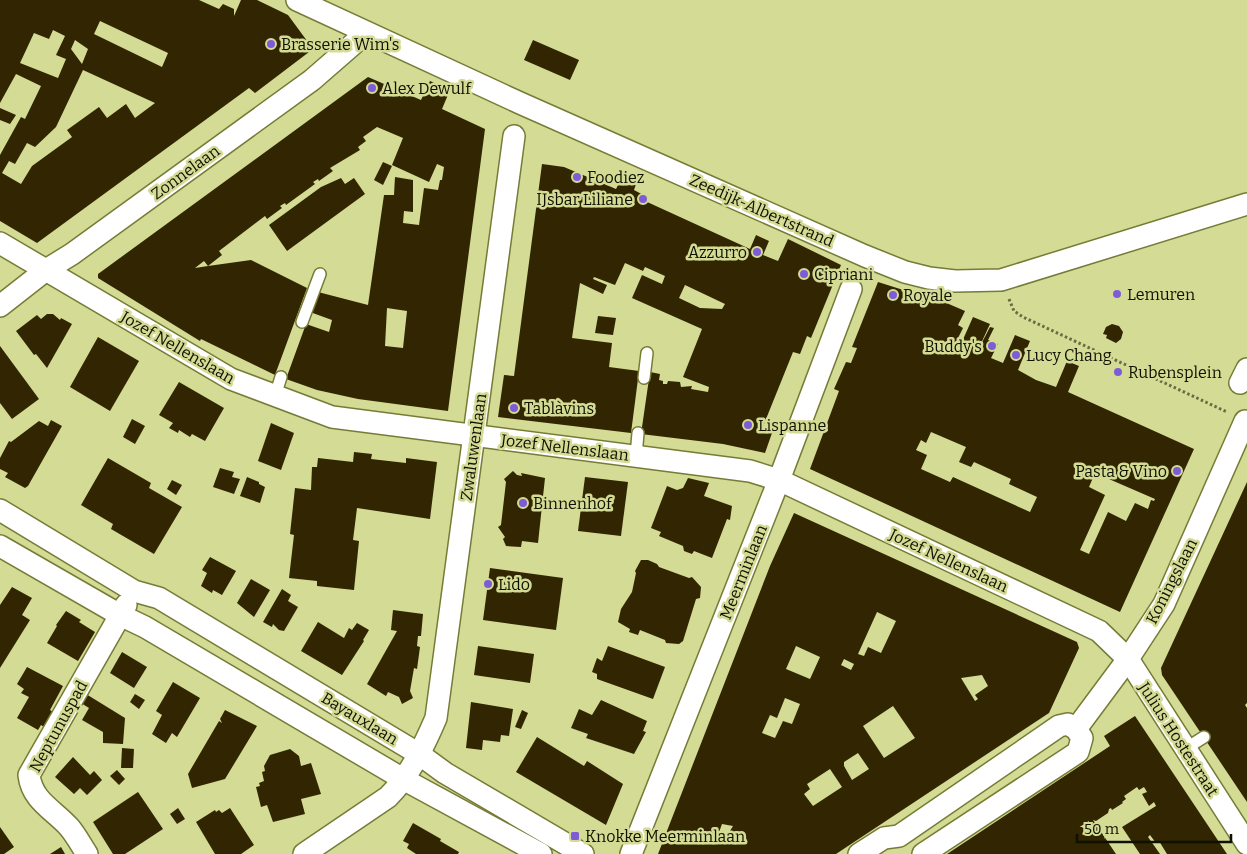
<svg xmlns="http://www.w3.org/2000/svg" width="1247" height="854" font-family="Bitter,serif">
	<rect width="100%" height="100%" fill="#d4db94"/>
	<!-- building -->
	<g fill="#312601" fill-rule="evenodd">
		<path d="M 0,0 L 199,0 L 219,9 L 223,4 L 234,9 L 234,16 L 241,0 L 257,0 L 288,15 L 313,49 L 255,93 L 249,88 L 37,243 L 0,221 L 0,155 L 21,117 L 25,119 L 41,86 L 16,74 L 0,103 ZM 100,21 L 168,53 L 162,67 L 94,34 ZM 53,30 L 65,36 L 56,55 L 66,59 L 58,78 L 20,63 L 34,33 L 49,39 ZM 75,40 L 88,49 L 82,64 L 71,49 ZM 83,70 L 155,103 L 135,118 L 126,104 L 107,118 L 99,107 L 67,130 L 72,137 L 32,166 L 21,184 L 2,173 L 9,161 L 15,164 L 27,143 L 35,147 L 56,127 Z"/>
		<polygon points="533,40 579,60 570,80 524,60"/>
		<path d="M 368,77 L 421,100 L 430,81 L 450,90 L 442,109 L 485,129 L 448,411 L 358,399 L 317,390 L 286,379 L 306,324 L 329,332 L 332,320 L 310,312 L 318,292 L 368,305 L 384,195 L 394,195 L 395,177 L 413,180 L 413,212 L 404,211 L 403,223 L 419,225 L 424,188 L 438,190 L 440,180 L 442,180 L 444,167 L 437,164 L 429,182 L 392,165 L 403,138 L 377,127 L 363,137 L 366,141 L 358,147 L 360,150 L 330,168 L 333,171 L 319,181 L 318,179 L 313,182 L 315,184 L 286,205 L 285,203 L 280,206 L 282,208 L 267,219 L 265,216 L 219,251 L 222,255 L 208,266 L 204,261 L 195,268 L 208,266 L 251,260 L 307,288 L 275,375 L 201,339 L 200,341 L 98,278 L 98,274 ZM 387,308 L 407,311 L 403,348 L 385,346 Z"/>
		<polygon points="0,108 16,115 10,124 0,120"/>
		<polygon points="383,162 392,166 383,185 374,180"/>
		<path d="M 542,164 L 564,167 L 616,189 L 623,175 L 637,181 L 632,196 L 634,190 L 647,197 L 645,201 L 750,249 L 756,235 L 769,241 L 763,255 L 778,261 L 788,239 L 841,265 L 811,338 L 807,336 L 800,354 L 793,352 L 762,429 L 772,433 L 765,453 L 723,444 L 641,434 L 650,372 L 660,374 L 659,380 L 663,381 L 663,384 L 667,384 L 668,381 L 680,382 L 681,387 L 692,386 L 691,389 L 708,392 L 709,387 L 683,377 L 702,329 L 632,298 L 642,275 L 662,284 L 665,276 L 645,267 L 643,271 L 625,263 L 615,285 L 594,277 L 593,279 L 607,285 L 603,294 L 580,283 L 572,338 L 612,343 L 609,367 L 639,371 L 631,433 L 498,417 L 504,375 L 514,376 ZM 685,285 L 725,304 L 722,309 L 700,308 L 679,298 Z"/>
		<polygon points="341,178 345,184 354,178 365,194 287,251 269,225 321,187"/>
		<path d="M 878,282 L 916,294 L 917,292 L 928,297 L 928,295 L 965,311 L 958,325 L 963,328 L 956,342 L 961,344 L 973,317 L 990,324 L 977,352 L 990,327 L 994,328 L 988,340 L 998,344 L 991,358 L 1003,363 L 1015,335 L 1030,341 L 1018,370 L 1036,380 L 1056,387 L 1067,361 L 1079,366 L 1068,392 L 1194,449 L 1120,612 L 810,469 L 839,391 L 834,389 L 846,362 L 851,363 L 857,348 L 852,347 ZM 931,432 L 966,447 L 959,462 L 971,467 L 974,462 L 1011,479 L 1009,484 L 1037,497 L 1030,512 L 953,477 L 950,482 L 921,469 L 927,455 L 916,450 L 921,440 L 926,443 ZM 1095,473 L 1155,499 L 1154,501 L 1151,500 L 1148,509 L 1135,503 L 1126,521 L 1108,512 L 1089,554 L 1080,550 L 1105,495 L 1089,487 Z"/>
		<polygon points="47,314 53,314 60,320 61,318 72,324 47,368 36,354 34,355 16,331 37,315 41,319"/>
		<polygon points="598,316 616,318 613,335 595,333"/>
		<polygon points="1112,324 1119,326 1123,332 1121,339 1116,343 1106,338 1107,335 1103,334 1106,327"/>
		<polygon points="98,337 139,361 110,411 70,387"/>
		<polygon points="0,346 39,399 12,419 0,403"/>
		<polygon points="179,382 224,408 205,441 192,434 190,437 179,430 178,433 169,428 173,423 159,415"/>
		<polygon points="132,419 145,426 135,444 123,437"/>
		<polygon points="51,420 62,426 28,486 25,488 5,477 8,473 0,469 0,458 9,441 11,442 39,421 48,426"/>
		<polygon points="271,423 294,433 281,470 258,461"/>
		<polygon points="354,452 372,454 371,459 406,463 406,458 437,462 430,519 357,508 353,540 359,541 354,590 317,586 317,581 289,578 294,535 290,534 295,488 311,490 312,467 317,467 318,458 353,462"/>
		<polygon points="108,458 151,483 149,488 182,507 154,554 111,529 113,524 81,505"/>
		<polygon points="220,468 234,472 232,477 240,479 234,494 213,487"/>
		<polygon points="513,471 517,475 522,476 521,473 545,478 538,543 522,541 521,547 506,546 503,539 505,537 498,527 501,525 506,482 504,479"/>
		<polygon points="247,477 259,482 259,484 265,487 260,503 240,496"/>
		<polygon points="585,477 628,482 621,536 578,531"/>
		<polygon points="688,478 709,483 704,496 732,506 730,520 727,519 712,558 694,551 692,554 684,551 683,546 659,536 661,532 651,528 667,486 677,490 683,488"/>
		<polygon points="172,480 182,485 176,495 167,489"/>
		<polygon points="1247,482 1247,703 1245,705 1247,708 1247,802 1162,675 1161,668"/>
		<path d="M 794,513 L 1077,642 L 1079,648 L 1049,713 L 836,854 L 658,854 L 770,566 ZM 877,612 L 896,621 L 881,653 L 868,647 L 864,656 L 858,654 ZM 796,646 L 820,657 L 810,679 L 786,669 ZM 844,659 L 854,664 L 851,670 L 841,665 ZM 982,675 L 988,686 L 975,695 L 978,699 L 975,701 L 961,678 ZM 785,698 L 800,704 L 792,724 L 783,721 L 775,738 L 762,733 L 770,715 L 777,718 ZM 893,706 L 915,738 L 884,758 L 863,726 ZM 858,753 L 869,769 L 852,780 L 844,766 L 844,762 ZM 830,769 L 842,787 L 813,806 L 804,794 L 810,789 L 807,784 ZM 722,824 L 733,826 L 725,839 L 718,835 Z"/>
		<polygon points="210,557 236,571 222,595 213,590 212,593 201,586 207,573 202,570"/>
		<polygon points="641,560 648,560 657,564 659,567 689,578 692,577 701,587 700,598 696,599 683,641 679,644 666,643 665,640 640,630 638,635 629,632 630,629 618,622 621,609 632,592 636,573 635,571"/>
		<polygon points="490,568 563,578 556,630 483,620"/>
		<polygon points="251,579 270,590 254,617 237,603"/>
		<polygon points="12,587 32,598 22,615 30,620 0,668 0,605"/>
		<polygon points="282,589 291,595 288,601 298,607 284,631 279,630 273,624 272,627 263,622"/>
		<polygon points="393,610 423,614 421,636 418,636 417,646 420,647 417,669 414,668 410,691 413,698 402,704 399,697 388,692 386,696 367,684 397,631 391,630"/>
		<polygon points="66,611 81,620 79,622 95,632 78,661 47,643 57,626 56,625"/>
		<polygon points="318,622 344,638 349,628 352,630 357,623 369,630 363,640 364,641 342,675 301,651"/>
		<polygon points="478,646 534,654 530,683 474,675"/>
		<polygon points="608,646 665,667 653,699 597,679 597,674 592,672 597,658 602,661"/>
		<polygon points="122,652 147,667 134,688 110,673"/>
		<polygon points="27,667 63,686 50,710 53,712 44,727 41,725 38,730 17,718 29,697 21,693 24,689 17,684"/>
		<polygon points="173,682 200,698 177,737 172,733 166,743 152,734 162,715 156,711"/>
		<polygon points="86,694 125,718 123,744 103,743 103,732 82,720 89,708 81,703"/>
		<polygon points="135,694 145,700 139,709 130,702"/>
		<polygon points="601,700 647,721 643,731 646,732 634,754 586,738 588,734 571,728 579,709 592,715"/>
		<polygon points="471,702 513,709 509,736 501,735 500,742 483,740 482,750 466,748"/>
		<polygon points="225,710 257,726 225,779 192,788 188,774 219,721 222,723 220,719"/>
		<polygon points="522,710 528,713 521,729 515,727"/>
		<polygon points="1135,716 1227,854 1167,854 1159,841 1156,843 1150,835 1148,837 1160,854 1140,854 1122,827 1156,806 1154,802 1149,806 1142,794 1147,792 1144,787 1139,790 1137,787 1124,796 1126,799 1122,802 1123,803 1112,810 1111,808 1109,809 1108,813 1096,821 1093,820 1116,854 947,854 1110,746 1104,736"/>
		<polygon points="537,737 584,766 587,761 623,784 606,825 516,772"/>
		<polygon points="122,748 134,749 133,768 121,768"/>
		<polygon points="290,749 299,756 301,766 311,763 321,794 301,799 305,814 273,822 267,805 261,807 256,787 260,786 259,783 264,781 262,772 265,771 264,766 270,755"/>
		<polygon points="73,757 90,775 94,771 102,780 87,795 80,788 74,794 55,777"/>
		<polygon points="117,770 125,779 119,785 110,776"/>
		<polygon points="138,792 163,829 125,854 113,854 93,822"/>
		<polygon points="178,808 185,819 177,824 170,814"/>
		<polygon points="230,808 254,845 241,854 215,854 196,822 215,810 216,812 219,810 222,813"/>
		<polygon points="413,823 441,839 440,841 459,852 458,854 416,854 407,848 409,844 403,841"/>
		<polygon points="0,827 14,847 4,854 0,854"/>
		<polygon points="61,847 65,854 50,854"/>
	</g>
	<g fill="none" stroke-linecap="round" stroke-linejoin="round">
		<defs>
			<g id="service">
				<polyline points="302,322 320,274"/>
				<polyline points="644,378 647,353"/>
				<polyline points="275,396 281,377"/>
				<polyline points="636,456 638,433"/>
				<polyline points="1185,749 1204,737"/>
			</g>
			<g id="minor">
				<polyline points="297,0 520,103 865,256 905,272 929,278 955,281 1001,280 1247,204"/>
				<polyline points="0,243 231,379 332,417 750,471 779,480 1099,631 1128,659 1247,844"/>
				<polyline points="0,306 46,270 72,254 312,80 366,33"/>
				<polyline points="1240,383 1247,369"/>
				<polyline points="0,510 134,591 159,598 419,754 445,773 583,854"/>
				<polyline points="0,546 120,615 145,627 403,779 541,854"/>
				<polyline points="1076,729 1128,659 1164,604 1245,421"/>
				<path d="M 87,854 C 81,845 76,835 69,827 C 54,810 32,801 29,775 L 126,605"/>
				<path d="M 304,854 L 388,797 C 410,775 424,746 436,718 L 514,136"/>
				<polyline points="631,854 779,480 851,289"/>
				<polyline points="859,854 884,838 899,836 1059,726 1068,724 1076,729 1082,738 1078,752 923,854"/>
			</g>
		</defs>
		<!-- service casing -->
		<use href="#service" stroke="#767b36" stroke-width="14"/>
		<!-- minor casing -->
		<use href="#minor" stroke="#767b36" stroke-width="24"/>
		<!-- path -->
		<polyline stroke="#686c43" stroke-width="3" stroke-dasharray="2.5 2.5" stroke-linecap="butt" points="1009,299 1014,311 1023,317 1227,412"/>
		<!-- service -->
		<use href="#service" stroke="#fff" stroke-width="11"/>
		<!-- minor -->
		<use href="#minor" stroke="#fff" stroke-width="21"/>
	</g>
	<!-- markers -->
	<g fill="#7e5cd6" stroke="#d4db94" stroke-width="2">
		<circle cx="271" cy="44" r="5"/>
		<circle cx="372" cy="88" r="5"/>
		<circle cx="577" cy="177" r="5"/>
		<circle cx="643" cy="199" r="5"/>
		<circle cx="757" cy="252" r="5"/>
		<circle cx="804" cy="274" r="5"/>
		<circle cx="1117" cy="294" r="5"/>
		<circle cx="893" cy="295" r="5"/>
		<circle cx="992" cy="346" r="5"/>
		<circle cx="1016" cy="355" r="5"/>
		<circle cx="1118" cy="372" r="5"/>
		<circle cx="514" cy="408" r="5"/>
		<circle cx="748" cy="425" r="5"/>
		<circle cx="1177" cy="471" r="5"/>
		<circle cx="523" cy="503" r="5"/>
		<circle cx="488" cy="584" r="5"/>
		<rect x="570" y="831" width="10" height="10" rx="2.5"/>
	</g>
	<g text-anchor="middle" stroke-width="5" stroke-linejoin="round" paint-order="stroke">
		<!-- poi labels -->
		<g font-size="16" fill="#0f1000" stroke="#d4db94" text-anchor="start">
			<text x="281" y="50">Brasserie Wim's</text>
			<text x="382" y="94">Alex Dewulf</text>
			<text x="587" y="183">Foodiez</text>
			<text x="633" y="205" text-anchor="end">IJsbar Liliane</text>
			<text x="747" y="258" text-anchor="end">Azzurro</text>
			<text x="814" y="280">Cipriani</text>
			<text x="1127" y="300">Lemuren</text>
			<text x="903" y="301">Royale</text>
			<text x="982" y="352" text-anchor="end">Buddy's</text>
			<text x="1026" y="361">Lucy Chang</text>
			<text x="1128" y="378">Rubensplein</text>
			<text x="524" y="414">Tablàvins</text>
			<text x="758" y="431">Lispanne</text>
			<text x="1167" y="477" text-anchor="end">Pasta &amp; Vino</text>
			<text x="533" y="509">Binnenhof</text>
			<text x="498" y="590">Lido</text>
			<text x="585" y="842">Knokke Meerminlaan</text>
		</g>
		<!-- street labels -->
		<g font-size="16" fill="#0f1000" stroke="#d4db94">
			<text transform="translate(185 172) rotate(-36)" y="6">Zonnelaan</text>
			<text transform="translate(762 210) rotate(24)" y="6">Zeedijk-Albertstrand</text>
			<text transform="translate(178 347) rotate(30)" y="6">Jozef Nellenslaan</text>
			<text transform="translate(473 447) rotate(-82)" y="6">Zwaluwenlaan</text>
			<text transform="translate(565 447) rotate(7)" y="6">Jozef Nellenslaan</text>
			<text transform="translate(949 560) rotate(25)" y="6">Jozef Nellenslaan</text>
			<text transform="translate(743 572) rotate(-68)" y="6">Meerminlaan</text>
			<text transform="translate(1171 581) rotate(-63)" y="6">Koningslaan</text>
			<text transform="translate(360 718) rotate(31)" y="6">Bayauxlaan</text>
			<text transform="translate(58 726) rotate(-61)" y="6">Neptunuspad</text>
			<text transform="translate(1179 739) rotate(57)" y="6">Julius Hostestraat</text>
		</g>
	</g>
	<!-- scale -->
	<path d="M1077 834v8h154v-8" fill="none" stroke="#0f1000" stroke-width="2.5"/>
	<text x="1084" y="834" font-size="15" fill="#0f1000" stroke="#d4db94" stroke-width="4" paint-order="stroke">50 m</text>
</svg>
